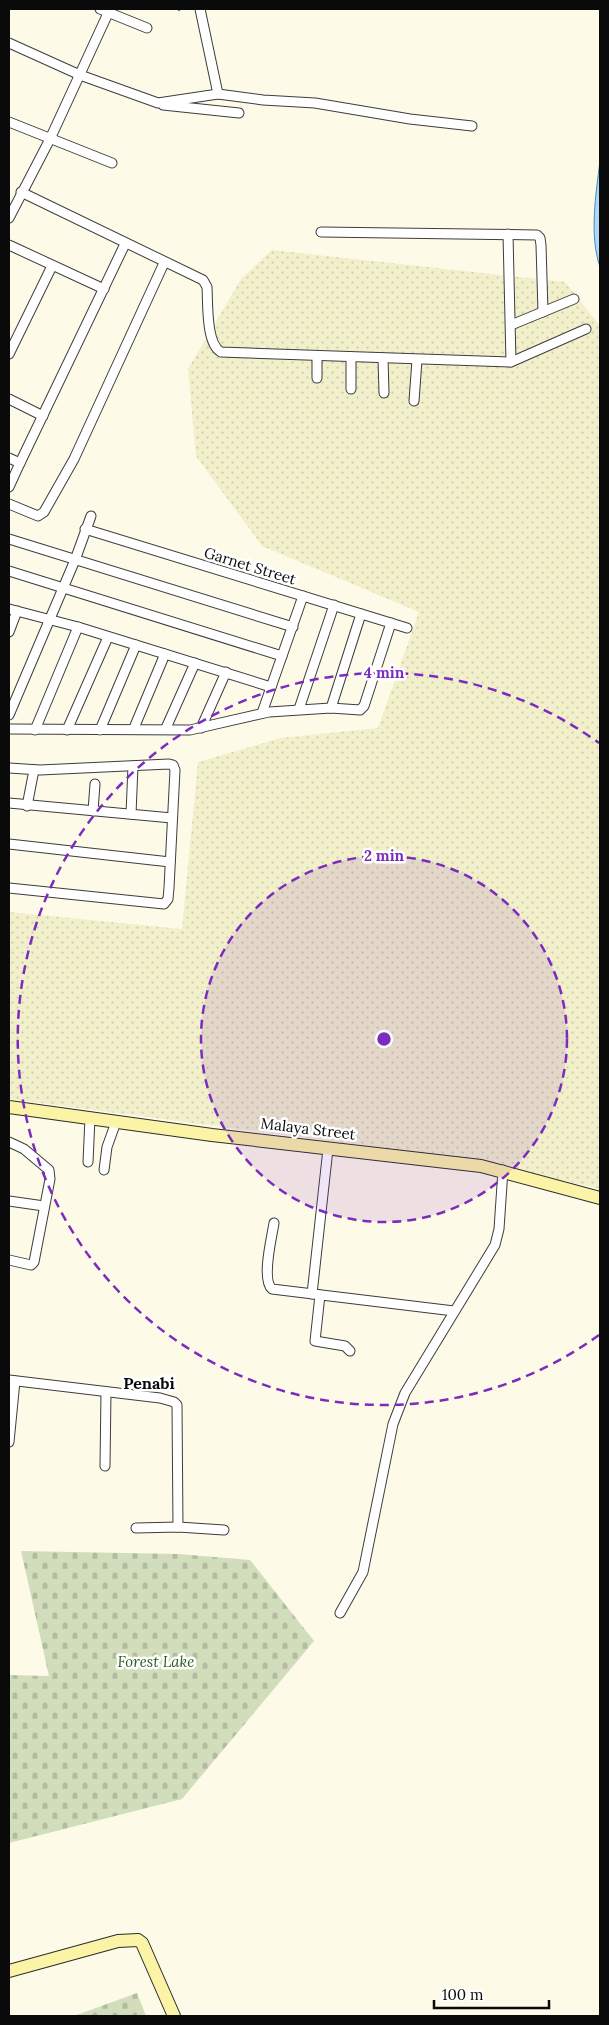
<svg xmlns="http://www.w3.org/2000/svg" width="609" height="2025" font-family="Lora,serif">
	<defs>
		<pattern id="farmland-dots" width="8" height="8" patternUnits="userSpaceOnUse" patternTransform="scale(1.25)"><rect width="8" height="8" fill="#f2efcb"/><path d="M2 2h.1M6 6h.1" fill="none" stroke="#ceccad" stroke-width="1.8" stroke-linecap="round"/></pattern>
		<pattern id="cemetery-stones" width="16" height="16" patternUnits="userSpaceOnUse" patternTransform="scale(1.25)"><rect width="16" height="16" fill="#d2ddbc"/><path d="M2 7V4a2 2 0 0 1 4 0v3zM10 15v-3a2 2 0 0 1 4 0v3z" fill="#b3bca0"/></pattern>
	</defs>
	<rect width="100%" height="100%" fill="#fefae8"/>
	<!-- farmland -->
	<polygon fill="url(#farmland-dots)" points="272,250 565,282 600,326 600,1189 470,1159 9,1099 9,912 182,929 198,762 281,738 378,728 419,612 262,546 196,456 188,369 241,279"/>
	<!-- cemetery -->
	<g fill="url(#cemetery-stones)">
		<polygon points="21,1551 179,1554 250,1560 314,1641 182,1799 9,1843 9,1675 49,1676"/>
		<polygon points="137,1993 146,2016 74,2016"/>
	</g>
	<!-- water -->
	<path fill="#b0d8f2" stroke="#3b8bc6" d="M 600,161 L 600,267 C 589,235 596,194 600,161 Z"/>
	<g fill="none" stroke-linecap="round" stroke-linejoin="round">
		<!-- stream -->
		<polyline stroke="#3b8bc6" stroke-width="2.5" points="179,9 179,10"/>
		<defs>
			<g id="street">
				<polyline points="100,9 147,28"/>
				<polyline points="200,9 218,94"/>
				<polyline points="9,43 80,75 158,103 218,94 263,100 315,103 410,119 472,126"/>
				<polyline points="163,105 239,113"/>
				<polyline points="9,122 112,163"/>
				<path d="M 21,192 L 203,280 L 207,287 C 208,304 206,344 221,352 L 511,362 L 586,329"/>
				<polyline points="9,218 50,139 110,9"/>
				<polyline points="321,232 537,235 540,238 541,245 543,312"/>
				<polyline points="508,234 511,362"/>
				<polyline points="9,245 104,289"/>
				<polyline points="511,325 574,299"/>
				<polyline points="9,354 52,266"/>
				<polyline points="383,358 384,393"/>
				<polyline points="317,378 317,356"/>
				<polyline points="351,389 351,357"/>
				<polyline points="9,399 43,416"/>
				<polyline points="414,401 417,360"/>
				<polyline points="9,458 20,463 9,487"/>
				<polyline points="20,463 125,244"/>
				<polyline points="9,504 38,516 44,512 74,459 164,263"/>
				<polyline points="85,529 407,628"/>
				<polyline points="9,539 293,627"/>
				<polyline points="9,571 282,656"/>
				<polyline points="9,609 78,627 271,687"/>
				<polyline points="9,632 17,611"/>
				<polyline points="331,708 361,614"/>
				<polyline points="299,709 334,605"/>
				<polyline points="262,713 303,596"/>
				<polyline points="9,715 75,560 91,516"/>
				<polyline points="134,728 165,654"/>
				<polyline points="166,728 195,663"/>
				<polyline points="201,728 226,672"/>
				<polyline points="9,729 190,730 269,712 331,708 360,710 364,706 391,623"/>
				<polyline points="35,730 78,627"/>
				<polyline points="67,730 108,637"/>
				<polyline points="100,730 136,645"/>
				<polyline points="9,768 40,770 169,764 173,765 175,770 169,888 168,899 164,904 9,888"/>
				<polyline points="9,803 172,818"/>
				<polyline points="27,806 34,770"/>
				<polyline points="93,811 95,784"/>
				<polyline points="131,814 133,766"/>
				<polyline points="9,844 170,862"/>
				<polyline points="9,1142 24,1149 49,1170 50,1179 34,1262 31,1265 9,1260"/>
				<polyline points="88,1162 90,1118"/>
				<polyline points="104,1170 107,1147 116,1122"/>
				<polyline points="9,1201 44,1206"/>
				<path d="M 274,1223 C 272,1237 261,1279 272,1289 L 454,1311"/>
				<polyline points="312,1294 328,1149"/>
				<polyline points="320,1295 315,1341 345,1346 350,1351"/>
				<polyline points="9,1380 160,1398 174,1402 177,1405 178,1527"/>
				<polyline points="9,1442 15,1381"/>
				<polyline points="105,1466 106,1392"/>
				<polyline points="136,1528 178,1527 224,1530"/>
				<polyline points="340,1613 363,1572 393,1424 405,1393 495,1245 499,1229 503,1170"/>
			</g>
			<g id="secondary">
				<polyline points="9,1107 212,1135 481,1166 600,1198"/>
				<polyline points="9,1971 118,1941 138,1940 142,1943 174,2016"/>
			</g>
		</defs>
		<!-- street casing -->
		<use href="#street" stroke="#3d3d3d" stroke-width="11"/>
		<!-- secondary casing -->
		<use href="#secondary" stroke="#2c2c2c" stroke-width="14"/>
		<!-- street -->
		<use href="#street" stroke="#fff" stroke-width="9"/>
		<!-- secondary -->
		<use href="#secondary" stroke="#fbf3a6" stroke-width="12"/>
	</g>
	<!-- distance rings -->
	<circle cx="384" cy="1039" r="183" fill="#7b2cbf" fill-opacity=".12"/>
	<g fill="none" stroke="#7b2cbf" stroke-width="2.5" stroke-dasharray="9 6">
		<circle cx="384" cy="1039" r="183"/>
		<path d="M599 1335A366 366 0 1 1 599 743"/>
	</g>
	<g text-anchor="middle" stroke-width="5" stroke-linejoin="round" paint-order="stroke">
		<!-- street labels -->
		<g font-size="15" fill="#0a0a0a" stroke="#fff">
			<text transform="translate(250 566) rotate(17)" y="5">Garnet Street</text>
			<text transform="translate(308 1129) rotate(7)" y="5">Malaya Street</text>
		</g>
		<!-- park labels -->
		<g font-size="15" font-style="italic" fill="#2b5d1f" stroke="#fff">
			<text x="156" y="1667">Forest Lake</text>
		</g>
		<!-- neighbourhood labels -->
		<g font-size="16" font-weight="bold" fill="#0a0a0a" stroke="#fff">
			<text x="149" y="1389">Penabi</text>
		</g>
	</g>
	<circle cx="384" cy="1039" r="8" fill="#7b2cbf" stroke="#fff" stroke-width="2.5"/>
	<g font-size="15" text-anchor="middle" font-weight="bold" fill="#7b2cbf" stroke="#fff" stroke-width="5" stroke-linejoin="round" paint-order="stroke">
		<text x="384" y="678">4 min</text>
		<text x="384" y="861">2 min</text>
	</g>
	<!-- border -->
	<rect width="609" height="2025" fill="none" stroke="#0a0a0a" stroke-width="20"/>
	<!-- scale -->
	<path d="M434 2000v8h115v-8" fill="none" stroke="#0a0a0a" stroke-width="2.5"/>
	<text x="442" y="2000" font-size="15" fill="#0a0a0a" stroke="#ffffff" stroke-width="4" paint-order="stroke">100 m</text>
</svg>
